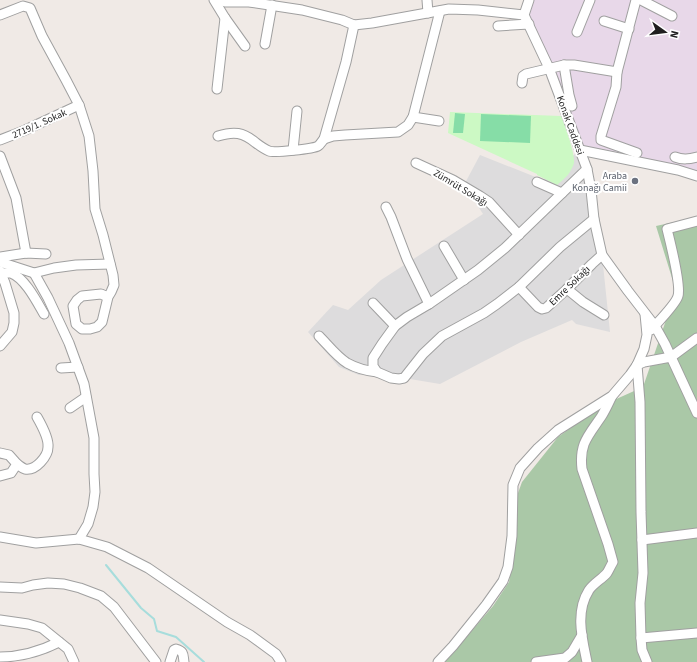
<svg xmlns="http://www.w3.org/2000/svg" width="697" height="662" font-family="'Source Sans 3',sans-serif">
	<rect width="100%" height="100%" fill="#f0eae6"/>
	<!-- residential -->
	<polygon fill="#dddcdd" points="580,150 602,255 610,332 576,324 572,320 521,342 440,384 404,378 377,372 359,375 339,367 308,332 333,305 348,310 381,280 483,214 464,185 480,155 543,180"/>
	<!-- industrial -->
	<polygon fill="#e8d8e9" points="529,0 697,0 697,173 580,150 524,15"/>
	<!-- cemetery -->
	<polygon fill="#aac8a7" points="697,217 697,662 445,662 493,606 509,582 516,537 518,493 522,482 558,437 603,405 643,387 676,291 656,226"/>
	<!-- park -->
	<path fill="#ccf9c4" d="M 450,112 L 561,116 C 565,124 575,154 574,162 C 574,164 573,166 572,168 C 569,175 563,180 557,185 L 537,175 L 537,174 L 448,133 Z"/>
	<!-- pitch -->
	<g fill="#86dda7">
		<polygon points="455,113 465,114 463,133 453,133"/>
		<polygon points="481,114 531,116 530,143 480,141"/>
	</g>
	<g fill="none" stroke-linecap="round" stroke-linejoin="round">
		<!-- stream -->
		<polyline stroke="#a7dddc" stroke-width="2" points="106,565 141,608 154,619 157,631 176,637 204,662"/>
		<defs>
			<g id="minor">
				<polyline points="214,0 225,18 245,46"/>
				<polyline points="217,0 225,2 249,2 302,10 342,20 354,25 372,23 449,9 478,10 524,15"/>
				<polyline points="427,0 428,13"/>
				<polyline points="529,0 524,15 549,68 587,169 591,190 594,219 602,255 628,291 655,326 665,344 697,413"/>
				<polyline points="641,0 672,16"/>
				<polyline points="0,15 23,6 30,8 42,36 66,80 79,105 89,136 93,171 95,209 103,235 113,275 114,285 111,292 108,297 102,322 97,327 90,329 82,329 76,324 73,306 77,300 82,296 101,294 108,297"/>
				<polyline points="604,21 629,29"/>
				<polyline points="498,26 529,24"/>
				<polyline points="577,32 590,0"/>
				<polyline points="265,44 272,5"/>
				<polyline points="564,65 569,95 572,106"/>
				<polyline points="617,72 616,87 601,136 601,140 637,153"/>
				<polyline points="522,83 523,76 526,74 564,65 574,65 617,72 636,0"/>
				<polyline points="217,89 225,18"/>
				<polyline points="413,117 439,121"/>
				<path d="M 218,136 C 234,131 243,132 256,143 C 260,146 264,149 269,151 C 274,153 313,149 318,146 C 320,145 322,141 324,139 L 346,62 L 354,25"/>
				<polyline points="324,139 333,136 345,135 398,132 408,125 413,117 440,11"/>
				<polyline points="0,140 23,131 79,105"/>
				<polyline points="293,150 297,111"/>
				<polyline points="580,150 678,170 697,176"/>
				<polyline points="0,156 16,198 26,253"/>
				<path d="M 675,157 C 683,160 689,159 697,157"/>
				<polyline points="416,163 453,180 480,196 489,202 519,235"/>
				<polyline points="587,169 505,248 478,270 429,304 407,317 395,326 382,344 373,358 373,366 377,372 391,378 399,379 404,378 423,354 442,336 484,313 497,304 519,287 560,247 594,219"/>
				<polyline points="537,182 562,193"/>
				<polyline points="386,207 391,217 407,259 429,304"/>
				<polyline points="444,246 464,280"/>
				<polyline points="0,257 26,253 46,254"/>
				<polyline points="0,262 34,273 54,268 76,265 110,264"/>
				<polyline points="0,271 5,283 14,313 14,323 12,332 0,346"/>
				<path d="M 1,273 C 4,273 8,273 11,273 C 25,278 37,302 44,314"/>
				<polyline points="34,273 48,298 69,343 84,384 94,438 94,474 95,492 93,507 88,524 79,539"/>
				<polyline points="519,287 538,307 542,309 546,308 567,289 592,264 602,255"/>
				<polyline points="567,289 583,302 604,315"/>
				<polyline points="373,303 395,326"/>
				<path d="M 651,330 C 658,322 676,304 678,296 C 681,286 670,241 667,229 L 697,221"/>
				<path d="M 319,336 C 327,344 337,357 347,363 C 356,368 367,371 377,372"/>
				<polyline points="637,365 640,402 641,512 643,573 640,603 641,638 642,650 647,662"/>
				<polyline points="637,365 644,362 671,357 697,338"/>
				<polyline points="61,368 78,367"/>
				<polyline points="70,408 86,397"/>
				<polyline points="0,453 9,455 17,464 11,473 0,476"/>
				<path d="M 17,464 C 20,466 22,468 25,469 C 36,471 48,456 48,447 C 49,438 41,424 37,417"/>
				<polyline points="0,537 36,543 79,539 107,547 148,568 227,622 250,635 276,654 281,662"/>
				<polyline points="642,540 697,533"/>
				<polyline points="0,587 22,588 33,585 48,583 64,584 80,588 101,596 114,607 156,662"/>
				<polyline points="0,620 28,624 42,628 68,649 74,662"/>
				<polyline points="641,638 697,633"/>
				<path d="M 0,657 C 21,657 41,651 59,642"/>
				<path d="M 170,662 L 174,650 L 176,649 C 184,651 183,655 184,662"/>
				<polyline points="438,662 453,646 486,605 503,581 508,567 512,536 513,485 520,468 538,448 558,430 612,396 630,375 637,365 644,349 647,335 645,314"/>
				<polyline points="536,662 565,658 572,652 582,635"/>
				<path d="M 587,662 C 582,638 575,612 589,590 C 594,583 602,579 607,573 C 609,570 611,565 613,562 L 608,544 L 582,469 C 579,444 588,436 601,417 C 605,411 608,404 611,398"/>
			</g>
		</defs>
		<!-- minor casing -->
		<use href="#minor" stroke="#a0a0a0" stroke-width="11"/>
		<!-- minor -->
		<use href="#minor" stroke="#fff" stroke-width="9"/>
	</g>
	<!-- markers -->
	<circle fill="#6b7280" stroke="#fff" stroke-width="1.5" cx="635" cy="181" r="4"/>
	<g text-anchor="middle" stroke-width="4" stroke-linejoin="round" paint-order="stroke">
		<!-- street labels -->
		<g font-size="10" fill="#1f1f1f" stroke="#fff">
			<text transform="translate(39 123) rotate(-24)" y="4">2719/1. Sokak</text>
			<text transform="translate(571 125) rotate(70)" y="4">Konak Caddesi</text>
			<text transform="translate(461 187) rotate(31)" y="4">Zümrüt Sokağı</text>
			<text transform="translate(569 285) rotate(-44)" y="4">Emre Sokağı</text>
		</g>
		<!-- worship labels -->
		<g font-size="10" fill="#5b616d" stroke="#fff" text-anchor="end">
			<text x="627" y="179">Araba<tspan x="627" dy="12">Konağı Camii</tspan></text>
		</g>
	</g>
	<!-- north arrow -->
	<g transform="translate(665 32) rotate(104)" stroke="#ffffff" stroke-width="3" paint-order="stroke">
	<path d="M0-3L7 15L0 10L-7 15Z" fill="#1f1f1f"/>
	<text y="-6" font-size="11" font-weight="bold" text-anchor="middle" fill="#1f1f1f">N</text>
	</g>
</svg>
